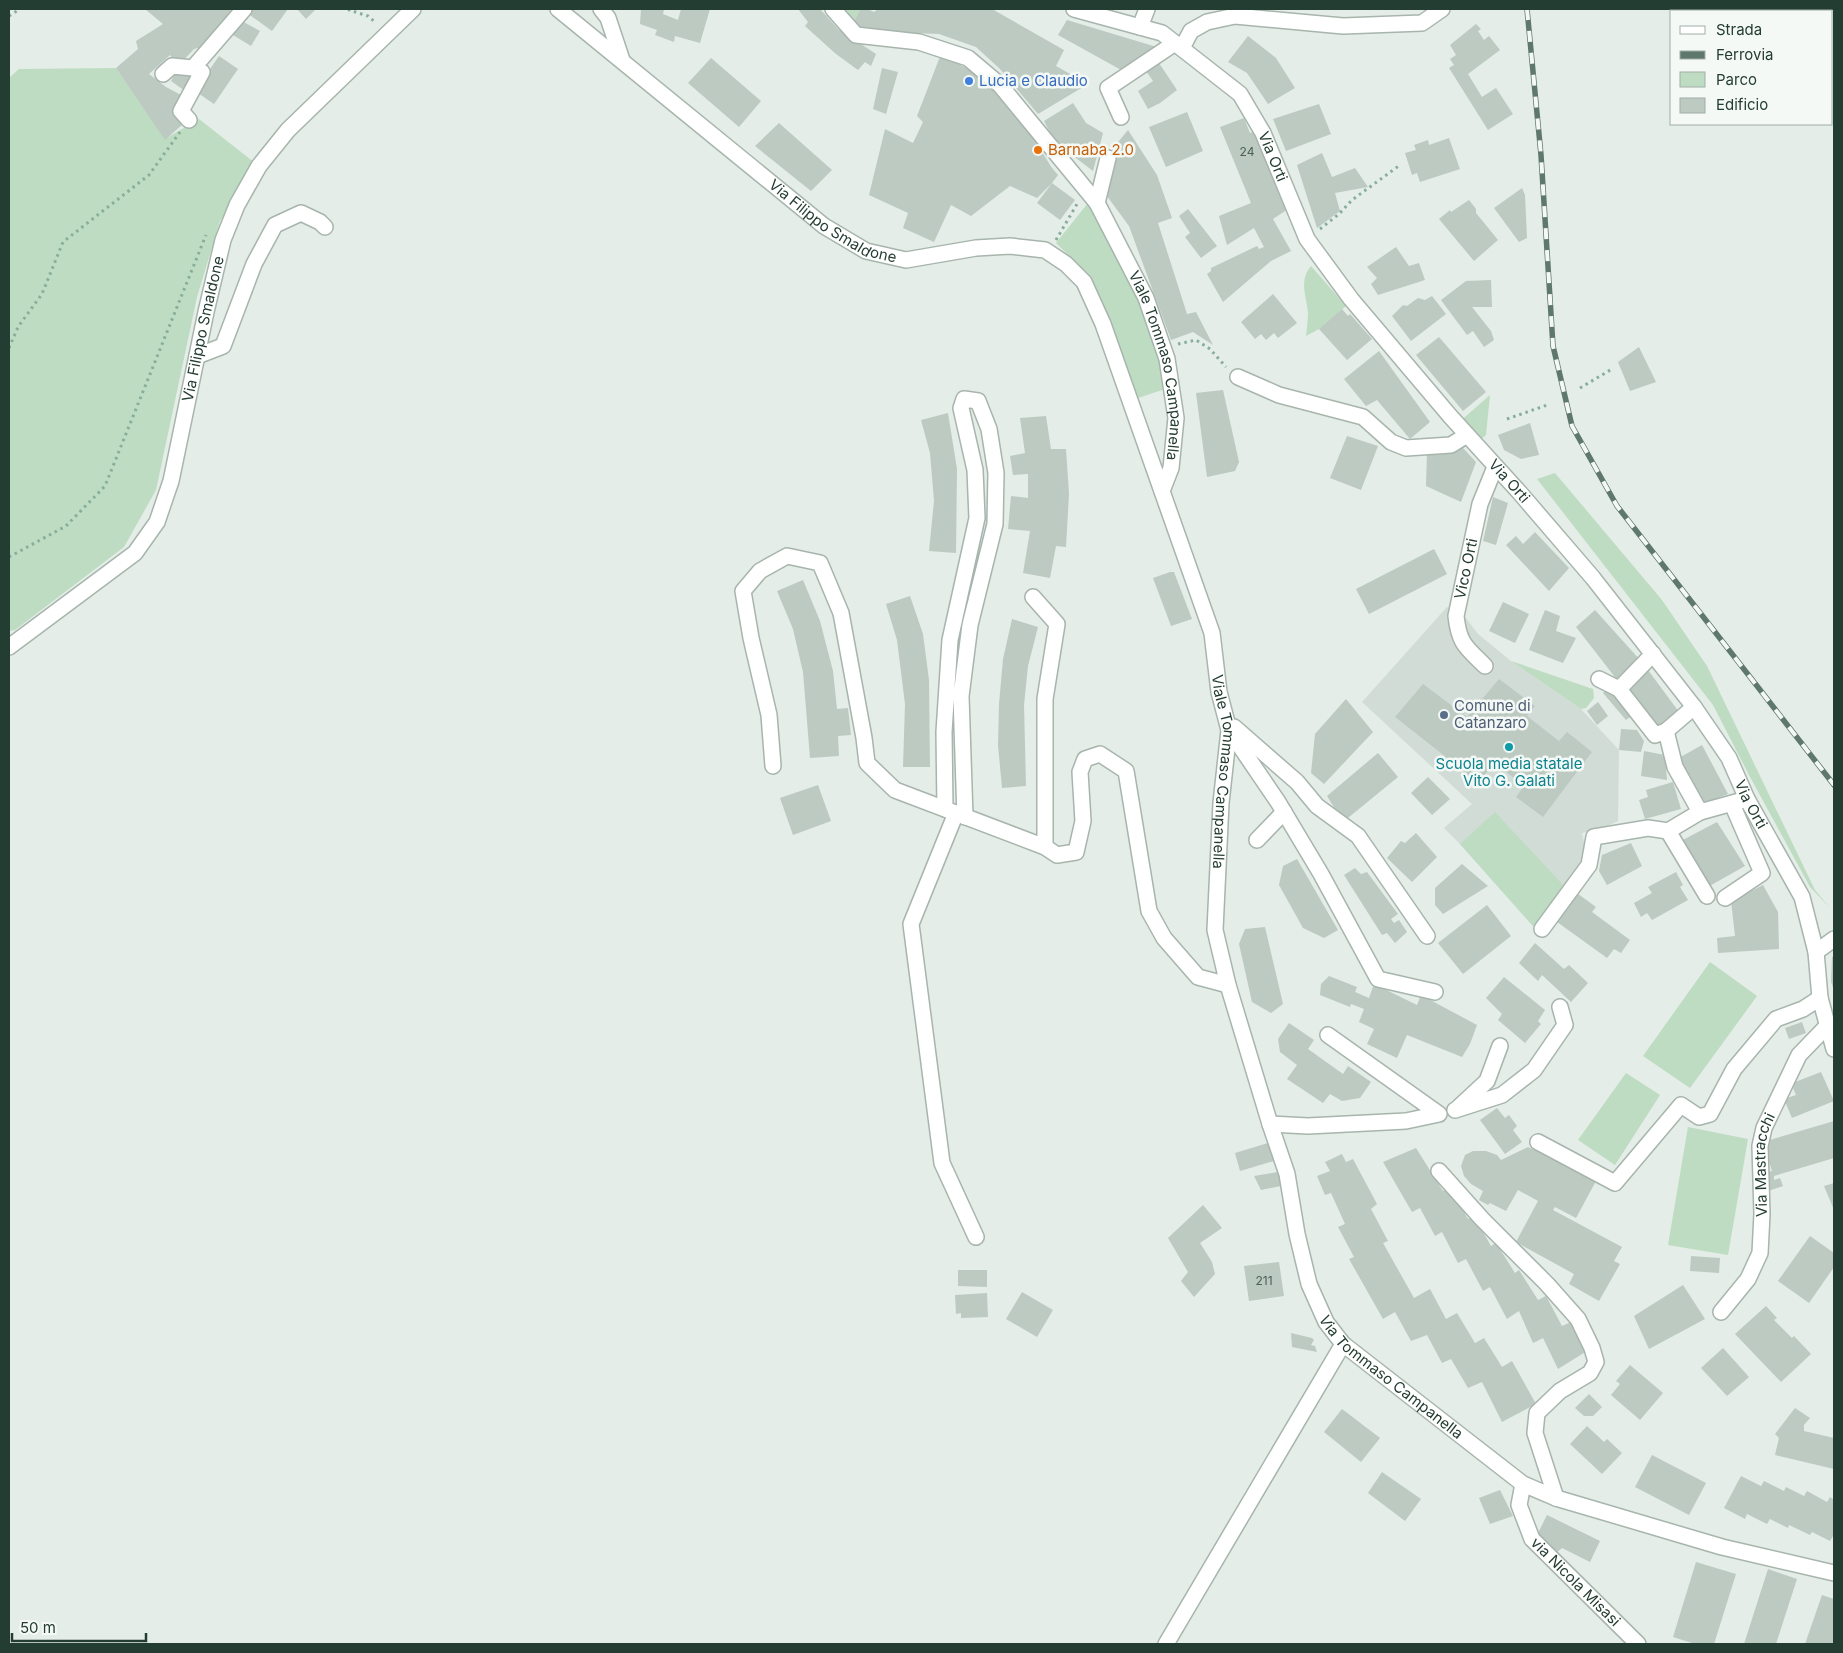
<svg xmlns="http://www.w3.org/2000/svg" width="1843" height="1653" font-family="Inter,sans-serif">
	<rect width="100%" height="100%" fill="#e4ede7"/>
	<!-- built -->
	<polygon fill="#d2dcd6" points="1447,607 1462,613 1478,634 1511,661 1581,709 1619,750 1618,821 1603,828 1582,833 1589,865 1542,929 1533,926 1460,844 1444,828 1472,804 1362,702"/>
	<!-- green -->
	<g fill="#bedcc1">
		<polygon points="833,9 860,9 853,24"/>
		<polygon points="116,68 165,139 199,119 259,166 220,221 197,297 156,490 124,547 15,630 9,631 9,78 19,69"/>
		<polygon points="1088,203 1117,243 1146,298 1171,387 1138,398 1091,277 1056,243"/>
		<path d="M 1311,266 L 1346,306 L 1319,329 L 1306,336 C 1307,328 1308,320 1308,312 C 1306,295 1299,280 1311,266 Z"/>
		<polygon points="1490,395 1486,435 1475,444 1457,424"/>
		<polygon points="1555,473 1662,600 1707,666 1815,890 1830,908 1810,887 1749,775 1713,705 1537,479"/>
		<polygon points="1511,661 1593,689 1594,698 1586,708 1581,709"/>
		<polygon points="1495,812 1566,888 1533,926 1460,844"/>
		<polygon points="1710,962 1757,996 1690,1088 1643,1056"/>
		<polygon points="1626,1073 1660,1095 1615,1165 1578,1140"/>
		<polygon points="1688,1127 1748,1139 1728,1255 1668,1245"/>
	</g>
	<!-- building -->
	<g fill="#bccac2">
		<polygon points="145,9 239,9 207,46 194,49 178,66 170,55 149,74 166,87 183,96 173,113 183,124 165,140 116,68 138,49 136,41 163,24"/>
		<polygon points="250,9 288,9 272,31 247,13"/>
		<polygon points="297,9 316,9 306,19"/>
		<polygon points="641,9 664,9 663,14 678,20 681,9 710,9 700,43 675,36 674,42 655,35 657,30 640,24"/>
		<polygon points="798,9 820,9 838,29 876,54 871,66 865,62 858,70 836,54 805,26 808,22"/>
		<polygon points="860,9 867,9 874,12 878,9 992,9 1064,50 1056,66 1088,84 1038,114 1000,69 976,47 939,34 863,31 853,24"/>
		<polygon points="240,20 260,31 251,46 233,35"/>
		<polygon points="1067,20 1160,48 1123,71 1058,35"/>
		<polygon points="1476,24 1481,29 1478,31 1484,40 1489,36 1500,50 1468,74 1482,97 1496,88 1513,114 1488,130 1449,68 1454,65 1450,59 1456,55 1450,45"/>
		<polygon points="1248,36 1276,58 1295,88 1268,104 1247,73 1228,62"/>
		<polygon points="941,54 973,72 1002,95 1023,122 1052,168 1058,175 1052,183 1075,200 1060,220 1037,203 1052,183 1037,198 1010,186 971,216 951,205 934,242 903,228 908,213 869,195 885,129 913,143 923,122 917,116"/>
		<polygon points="219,56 238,69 214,104 195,91"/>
		<polygon points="711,58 761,101 739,127 688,83"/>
		<polygon points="1159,63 1177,90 1160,103 1148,109 1138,91 1153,81 1146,71"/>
		<polygon points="178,68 194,76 185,91 171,81"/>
		<polygon points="882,68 898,72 886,114 873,109"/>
		<polygon points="1073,103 1086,123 1103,133 1093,171 1055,142 1044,121"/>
		<polygon points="1319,104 1331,134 1286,151 1273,119"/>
		<polygon points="1187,112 1203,151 1166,167 1149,127"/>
		<polygon points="1244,118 1250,133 1255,131 1288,209 1273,219 1291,251 1271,261 1223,302 1207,274 1211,271 1211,268 1257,246 1259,249 1264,247 1254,228 1227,245 1219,216 1251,203 1220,127"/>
		<polygon points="779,123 832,170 811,191 755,146"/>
		<polygon points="1128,130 1157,175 1172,218 1158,223 1187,314 1196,312 1213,345 1193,332 1171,340 1129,226 1104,192 1110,152"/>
		<polygon points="1449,138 1460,169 1420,182 1417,173 1412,175 1405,153 1416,150 1414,145 1428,140 1429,145"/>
		<polygon points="1322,153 1332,177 1355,168 1368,187 1335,193 1340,211 1317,228 1297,165"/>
		<polygon points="1522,188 1525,195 1527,238 1519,242 1494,208"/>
		<polygon points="1469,200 1476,209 1476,213 1498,240 1474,261 1439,219 1450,210 1451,212"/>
		<polygon points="1188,209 1217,246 1201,258 1185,237 1190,233 1179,216"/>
		<polygon points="1396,247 1409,266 1419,263 1425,280 1378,295 1371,284 1377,278 1367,267"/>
		<polygon points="1491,280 1492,307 1472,307 1491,331 1494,340 1484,347 1473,331 1467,335 1441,300 1466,281"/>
		<polygon points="1273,294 1297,323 1278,338 1274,333 1266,340 1261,334 1255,339 1241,322"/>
		<polygon points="1432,296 1446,314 1411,341 1392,316 1403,305 1407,306 1418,298 1425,300"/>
		<polygon points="1342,309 1348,316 1350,314 1372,339 1347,360 1319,329"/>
		<polygon points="1439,337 1486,392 1463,411 1416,355"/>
		<polygon points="1639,347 1656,382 1630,391 1618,362"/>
		<polygon points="1379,351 1430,422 1410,439 1377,400 1366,406 1344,379"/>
		<polygon points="1223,390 1239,462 1235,471 1207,477 1196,393"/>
		<polygon points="948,413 957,469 956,553 929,551 934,501 930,453 921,420"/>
		<polygon points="1046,416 1051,449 1066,449 1069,494 1066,547 1056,546 1050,578 1023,573 1030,531 1008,529 1011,496 1028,498 1028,474 1013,475 1010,456 1025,453 1020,418"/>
		<polygon points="1530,423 1539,455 1521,459 1504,450 1498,435"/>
		<polygon points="1347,436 1378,446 1361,490 1330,478"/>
		<polygon points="1462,447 1476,462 1461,502 1426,486 1427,451"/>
		<polygon points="1493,497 1508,503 1496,545 1483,541"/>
		<polygon points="1535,532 1569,568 1549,591 1506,545 1516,536 1523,544"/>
		<polygon points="1434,549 1447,574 1369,614 1356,589"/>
		<polygon points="1170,572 1174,572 1192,619 1171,626 1153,578"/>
		<polygon points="803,580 820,621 833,671 837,709 848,708 851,735 838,736 839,756 810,758 803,672 793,629 777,591"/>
		<polygon points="910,596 923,634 929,680 930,767 903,767 905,704 897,640 886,604"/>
		<polygon points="1503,602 1529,614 1515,643 1489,631"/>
		<polygon points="1545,610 1560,616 1556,631 1576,638 1563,663 1529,650"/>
		<polygon points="1595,610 1640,660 1618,681 1576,627"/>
		<polygon points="1012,619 1038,627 1028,666 1024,705 1026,786 1002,788 998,745 999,704 1003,659"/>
		<polygon points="1648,670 1679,712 1658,730 1623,686"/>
		<polygon points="1499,679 1535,706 1527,716 1559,741 1567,732 1592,752 1543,817 1516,797 1524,786 1494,762 1479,783 1395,717 1423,684 1467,717"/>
		<polygon points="1609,686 1637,712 1626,720 1603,693"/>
		<polygon points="1346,699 1373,732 1324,784 1311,773 1315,734"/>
		<polygon points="1598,702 1608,716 1597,725 1587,711"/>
		<polygon points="1621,729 1637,730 1644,741 1641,752 1619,750"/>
		<polygon points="1702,745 1728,794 1705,803 1677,759"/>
		<polygon points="1644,751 1665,755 1667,780 1641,776"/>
		<polygon points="1378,753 1398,777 1343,822 1327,796"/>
		<polygon points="1428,777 1450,799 1432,815 1411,793"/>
		<polygon points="1673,782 1681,809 1645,819 1639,800 1648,797 1646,790"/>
		<polygon points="818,785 831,821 793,835 780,798"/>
		<polygon points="1717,822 1745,866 1706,888 1681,841"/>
		<polygon points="1416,833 1437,857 1412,882 1387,858 1401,841 1405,843"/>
		<polygon points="1631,843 1642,866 1607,885 1599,871 1602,855"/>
		<polygon points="1297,859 1338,930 1324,938 1303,928 1279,885 1283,866"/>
		<polygon points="1462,864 1488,886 1443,914 1435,905 1435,888"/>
		<polygon points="1355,868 1361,874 1367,872 1398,914 1391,919 1394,923 1399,920 1407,932 1395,943 1387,933 1382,935 1344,875"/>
		<polygon points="1676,872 1683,885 1680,887 1688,900 1652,920 1647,913 1641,917 1634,903 1652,893 1648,887"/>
		<polygon points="1763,885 1778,912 1779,949 1718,953 1717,938 1735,936 1731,901"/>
		<polygon points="1574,891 1596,907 1592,912 1630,940 1621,953 1614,949 1607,958 1553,919"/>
		<polygon points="1487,905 1511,936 1463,974 1438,943"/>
		<polygon points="1265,927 1283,1004 1271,1013 1252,1002 1239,944 1245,929"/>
		<polygon points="1535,943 1564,969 1569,965 1588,983 1571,1002 1542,975 1538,981 1519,963"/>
		<polygon points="1834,956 1834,990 1831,982 1832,957"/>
		<polygon points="1329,976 1357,987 1355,992 1369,998 1374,984 1417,1005 1421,995 1477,1025 1470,1044 1462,1057 1407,1035 1397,1058 1367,1044 1374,1029 1359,1022 1364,1009 1351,1004 1350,1007 1320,995 1321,984"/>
		<polygon points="1504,977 1545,1010 1538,1021 1541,1024 1525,1043 1498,1020 1502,1014 1486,998"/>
		<polygon points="1802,1022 1806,1033 1789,1039 1785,1028"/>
		<polygon points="1289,1023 1314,1040 1308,1049 1343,1074 1348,1066 1371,1082 1360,1098 1342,1101 1330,1094 1323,1103 1287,1079 1297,1065 1280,1052 1278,1039"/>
		<polygon points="1821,1072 1834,1101 1792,1118 1784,1099 1796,1095 1793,1088 1795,1082"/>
		<polygon points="1497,1108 1505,1118 1509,1115 1517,1126 1513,1130 1522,1142 1505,1154 1480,1120"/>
		<polygon points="1834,1121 1834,1158 1774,1176 1774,1180 1780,1178 1783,1186 1768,1191 1767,1172 1772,1171 1763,1142"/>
		<polygon points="1268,1143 1274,1161 1240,1171 1235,1153"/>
		<polygon points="1528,1147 1596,1181 1576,1218 1555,1207 1553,1210 1622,1247 1614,1261 1620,1264 1599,1301 1569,1284 1574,1274 1516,1242 1538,1201 1518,1190 1506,1211 1490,1203 1488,1205 1479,1200 1483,1191 1471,1184 1464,1176 1461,1166 1465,1155 1473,1151 1486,1151 1497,1155 1501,1160"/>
		<polygon points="1416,1148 1443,1191 1449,1186 1468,1219 1474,1216 1491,1246 1496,1243 1515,1273 1519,1270 1538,1300 1546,1296 1562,1326 1571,1322 1587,1351 1558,1369 1543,1338 1533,1343 1519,1311 1507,1319 1490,1287 1483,1291 1466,1259 1458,1263 1442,1232 1435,1236 1420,1208 1412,1212 1383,1162"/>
		<polygon points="1342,1154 1346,1162 1353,1159 1377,1204 1371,1209 1388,1241 1383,1243 1414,1298 1430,1289 1446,1319 1457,1313 1475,1343 1484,1338 1502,1367 1512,1361 1536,1404 1502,1422 1482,1382 1468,1388 1451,1359 1442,1363 1427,1335 1411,1341 1395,1312 1383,1319 1349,1259 1354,1257 1338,1227 1345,1224 1331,1193 1325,1195 1317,1176 1330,1171 1325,1162"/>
		<polygon points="1278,1172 1281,1186 1261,1190 1254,1176"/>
		<polygon points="1834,1183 1834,1210 1824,1186"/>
		<polygon points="1203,1205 1222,1228 1200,1243 1212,1262 1215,1274 1194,1297 1181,1281 1188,1272 1168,1238"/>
		<polygon points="1810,1236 1834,1253 1834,1267 1809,1303 1778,1281"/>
		<polygon points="1691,1256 1720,1258 1719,1273 1690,1271"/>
		<polygon points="1279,1262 1284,1296 1249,1301 1244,1266"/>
		<polygon points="958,1270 987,1270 987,1287 958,1286"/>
		<polygon points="1683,1285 1705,1319 1649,1349 1634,1316"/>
		<polygon points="1022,1292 1053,1310 1037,1337 1006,1319"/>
		<polygon points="987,1293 988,1317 961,1318 961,1313 956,1314 955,1295"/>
		<polygon points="1766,1306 1777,1318 1774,1320 1792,1338 1794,1336 1811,1354 1781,1382 1735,1334"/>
		<polygon points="1291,1333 1312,1338 1314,1340 1311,1345 1315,1346 1317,1352 1292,1347"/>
		<polygon points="1723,1348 1749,1377 1727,1396 1701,1368"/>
		<polygon points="1630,1365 1663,1393 1640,1420 1611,1395 1620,1384 1616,1381"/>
		<polygon points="1589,1394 1602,1407 1593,1416 1584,1416 1575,1408"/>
		<polygon points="1795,1408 1810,1418 1804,1425 1804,1431 1834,1438 1834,1469 1775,1455 1779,1438 1775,1434"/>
		<polygon points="1342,1409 1380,1438 1361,1462 1324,1432"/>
		<polygon points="1587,1426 1604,1442 1607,1439 1622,1453 1602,1474 1570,1444"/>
		<polygon points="1652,1455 1706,1483 1689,1515 1635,1487"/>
		<polygon points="1382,1472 1421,1499 1405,1521 1368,1493"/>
		<polygon points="1741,1476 1761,1486 1764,1481 1784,1491 1786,1487 1804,1496 1807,1491 1827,1502 1830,1497 1834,1500 1834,1537 1833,1536 1830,1541 1812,1532 1810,1535 1789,1525 1788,1528 1770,1519 1767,1524 1747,1514 1745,1519 1724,1508"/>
		<polygon points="1500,1490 1513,1516 1490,1524 1479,1498"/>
		<polygon points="1547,1515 1600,1541 1590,1562 1562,1548 1555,1554 1537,1535"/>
		<polygon points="1696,1562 1736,1574 1714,1644 1695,1644 1673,1637"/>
		<polygon points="1768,1569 1797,1579 1776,1644 1744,1644"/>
		<polygon points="1822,1595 1834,1599 1834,1643 1805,1644"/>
	</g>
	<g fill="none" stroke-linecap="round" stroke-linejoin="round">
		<defs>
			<g id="minor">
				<path id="s1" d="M 558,9 L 824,226 L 866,251 L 906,260 L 976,248 L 1010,246 L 1045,250 L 1066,264 L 1084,282 L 1103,324 L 1212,633 L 1219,692 L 1229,730 L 1221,803 L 1215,930 L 1228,985 L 1270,1124 L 1287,1174 L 1297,1234 L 1309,1284 L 1326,1322 L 1343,1344 L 1523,1484 L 1556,1498 L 1722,1547 L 1834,1573"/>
				<polyline points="601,9 608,18 622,60"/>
				<path id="s2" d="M 833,9 L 856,35 L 919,42 L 968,58 L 1000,85 L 1097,203 L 1146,298 L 1167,359 L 1176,418 L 1171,468 L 1162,491"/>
				<path id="s3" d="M 1074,9 L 1162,33 L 1240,94 L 1263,133 L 1307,239 L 1351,299 L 1450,416 L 1520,493 L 1593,578 L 1694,707 L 1729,758 L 1747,799 L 1802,897 L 1816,952 L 1820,998 L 1834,1049"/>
				<polyline points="1140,27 1147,9"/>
				<polyline points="1182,48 1191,31 1207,22 1235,16 1343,26 1422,23 1442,9"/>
				<polyline points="163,74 172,66 193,68"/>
				<polyline points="1121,117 1108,88 1175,43"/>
				<polyline points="189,120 181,111 202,72 193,68 244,9"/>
				<polyline points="1097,203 1108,158"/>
				<polyline points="197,356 223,346 254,264 275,225 301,213 320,222 325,227"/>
				<polyline points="1238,377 1279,395 1363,417 1391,442 1406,448 1451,445 1467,435"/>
				<polyline points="1033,597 1057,624 1045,699 1045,847"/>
				<path id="s4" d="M 9,647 L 135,553 L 157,522 L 171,481 L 206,312 L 223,240 L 237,205 L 259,166 L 288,130 L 413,9"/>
				<path id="s5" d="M 1485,666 C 1466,647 1459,644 1456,616 L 1480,504 L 1495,467"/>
				<polyline points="1599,679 1619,689 1655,735 1666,731 1675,767 1700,812"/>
				<polyline points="1619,689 1653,654"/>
				<polyline points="1234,727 1297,782 1317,806 1358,836 1427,936"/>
				<polyline points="1229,730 1278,802 1321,874 1378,979 1435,992"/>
				<polyline points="1666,731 1694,707"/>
				<polyline points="773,766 769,715 751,638 743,591 760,571 787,556 820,563 841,613 864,738 867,763 895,790 1045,847 1057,855 1076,852 1083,821 1080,772 1085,759 1100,754 1126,771 1149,911 1164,938 1198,977 1228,985"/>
				<polyline points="945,809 944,732 950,640 977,518 975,470 961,408 964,399 978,401 989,429 996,473 995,524 970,625 961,696 965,817"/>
				<polyline points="956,813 911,924 942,1163 976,1237"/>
				<polyline points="1668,831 1707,896"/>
				<polyline points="1257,840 1284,812"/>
				<polyline points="1725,898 1762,873 1732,804"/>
				<polyline points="1542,929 1589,865 1594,837 1648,828 1668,831 1700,812 1747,799"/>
				<polyline points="1816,952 1834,939"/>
				<polyline points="1459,1107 1487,1081 1500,1046"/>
				<polyline points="1455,1110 1502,1095 1534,1070 1565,1025 1560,1007"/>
				<polyline points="1270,1124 1308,1126 1406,1121 1439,1114 1328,1035"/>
				<polyline points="1538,1142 1615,1183 1681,1105 1699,1117 1710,1114 1734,1069 1776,1019 1803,1009 1820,998"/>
				<polyline points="1439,1171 1482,1219 1547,1284 1578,1319 1592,1348 1596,1362 1590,1373 1560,1391 1537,1413 1535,1433 1556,1498"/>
				<path id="s6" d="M 1721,1312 L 1748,1279 L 1760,1253 L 1762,1214 L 1760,1146 L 1764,1128 L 1799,1055 L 1828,1025"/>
				<path id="s7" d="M 1523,1484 L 1519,1505 L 1532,1539 L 1638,1644"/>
				<polyline points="1166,1644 1343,1344"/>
			</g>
		</defs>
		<!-- minor casing -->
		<use href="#minor" stroke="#a7b5ad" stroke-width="18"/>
		<!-- path -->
		<g stroke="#86ae9a" stroke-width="3" stroke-dasharray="2.5 4" stroke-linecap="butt">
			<polyline points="350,9 349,10 368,16 376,23"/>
			<polyline points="9,16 20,9"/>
			<polyline points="1320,229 1339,214 1352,200 1400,165"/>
			<polyline points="1056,240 1077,204"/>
			<polyline points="1178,344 1196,340 1210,349 1226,367"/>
			<polyline points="9,348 18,327 42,294 63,242 149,175 180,132"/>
			<polyline points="1580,388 1612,369"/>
			<polyline points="1507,419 1550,404"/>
			<polyline points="9,557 66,526 105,486 206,235"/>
		</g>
		<!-- minor -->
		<use href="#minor" stroke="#fff" stroke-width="15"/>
		<defs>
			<polyline id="rail" points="1527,9 1541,155 1553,346 1572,426 1617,506 1834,785"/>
		</defs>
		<!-- rail casing -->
		<use href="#rail" stroke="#5f786d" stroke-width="5.5"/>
		<!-- rail -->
		<use href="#rail" stroke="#f4f9f6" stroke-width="4" stroke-dasharray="11" stroke-linecap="butt"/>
	</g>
	<!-- markers -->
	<circle fill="#3f7fe0" stroke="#f4f9f6" stroke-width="2" cx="969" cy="81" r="5"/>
	<circle fill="#e8710a" stroke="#f4f9f6" stroke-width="2" cx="1038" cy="150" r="5"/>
	<circle fill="#5c6f8a" stroke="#f4f9f6" stroke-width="2" cx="1444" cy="715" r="5"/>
	<circle fill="#0f9aa8" stroke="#f4f9f6" stroke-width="2" cx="1509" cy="747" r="5"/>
	<g text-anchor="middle" stroke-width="5" stroke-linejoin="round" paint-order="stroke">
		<!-- number labels -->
		<g font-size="12" fill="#4a6056">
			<text x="1247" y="156">24</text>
			<text x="1264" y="1285">211</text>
		</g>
		<!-- shop labels -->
		<g font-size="15" fill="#366cbe" stroke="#f4f9f6" text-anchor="start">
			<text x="979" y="86">Lucia e Claudio</text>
		</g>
		<!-- food labels -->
		<g font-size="15" fill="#c56008" stroke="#f4f9f6" text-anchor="start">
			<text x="1048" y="155">Barnaba 2.0</text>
		</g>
		<!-- street labels -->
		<g font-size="15" fill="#243d32" stroke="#f4f9f6">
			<text dy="5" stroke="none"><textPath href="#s3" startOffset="261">Via Orti</textPath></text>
			<text dy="5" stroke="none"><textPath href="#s1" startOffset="349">Via Filippo Smaldone</textPath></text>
			<text dy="5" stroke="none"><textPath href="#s4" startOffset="394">Via Filippo Smaldone</textPath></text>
			<text dy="5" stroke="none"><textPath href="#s2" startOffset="520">Viale Tommaso Campanella</textPath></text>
			<text dy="5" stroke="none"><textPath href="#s3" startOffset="666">Via Orti</textPath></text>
			<text dy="5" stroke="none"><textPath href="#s5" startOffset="108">Vico Orti</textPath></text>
			<text dy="5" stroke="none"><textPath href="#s1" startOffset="1138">Viale Tommaso Campanella</textPath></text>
			<text dy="5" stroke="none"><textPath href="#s3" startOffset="1071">Via Orti</textPath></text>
			<text dy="5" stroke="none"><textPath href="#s6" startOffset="160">Via Mastracchi</textPath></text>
			<text dy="5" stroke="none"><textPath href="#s1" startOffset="1791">Via Tommaso Campanella</textPath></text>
			<text dy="5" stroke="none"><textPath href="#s7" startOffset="119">via Nicola Misasi</textPath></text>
		</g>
		<!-- service labels -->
		<g font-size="15" fill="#4e5e75" stroke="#f4f9f6" text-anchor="start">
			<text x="1454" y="711">Comune di<tspan x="1454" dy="17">Catanzaro</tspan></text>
		</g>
		<!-- culture labels -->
		<g font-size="15" fill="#0d838f" stroke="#f4f9f6">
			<text x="1509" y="769">Scuola media statale<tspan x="1509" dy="17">Vito G. Galati</tspan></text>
		</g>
	</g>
	<!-- border -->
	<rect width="1843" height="1653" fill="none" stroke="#243d32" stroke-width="20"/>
	<!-- legend -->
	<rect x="1670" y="10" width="162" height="115" fill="#f4f9f6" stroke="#a1aea8"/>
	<rect x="1680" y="26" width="25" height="8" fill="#ffffff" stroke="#a1aea8"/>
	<text x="1716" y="35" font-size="15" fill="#243d32">Strada</text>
	<rect x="1680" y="51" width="25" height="8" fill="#5f786d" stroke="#a1aea8"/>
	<text x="1716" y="60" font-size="15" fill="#243d32">Ferrovia</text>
	<rect x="1680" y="72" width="25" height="15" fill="#bedcc1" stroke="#a1aea8"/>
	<text x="1716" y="85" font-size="15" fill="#243d32">Parco</text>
	<rect x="1680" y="98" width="25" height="15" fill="#bccac2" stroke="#a1aea8"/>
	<text x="1716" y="110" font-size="15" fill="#243d32">Edificio</text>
	<!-- scale -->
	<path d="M12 1633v8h134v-8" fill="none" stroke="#243d32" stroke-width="2.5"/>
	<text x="20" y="1633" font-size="15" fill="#243d32" stroke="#f4f9f6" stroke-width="4" paint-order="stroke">50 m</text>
</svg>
